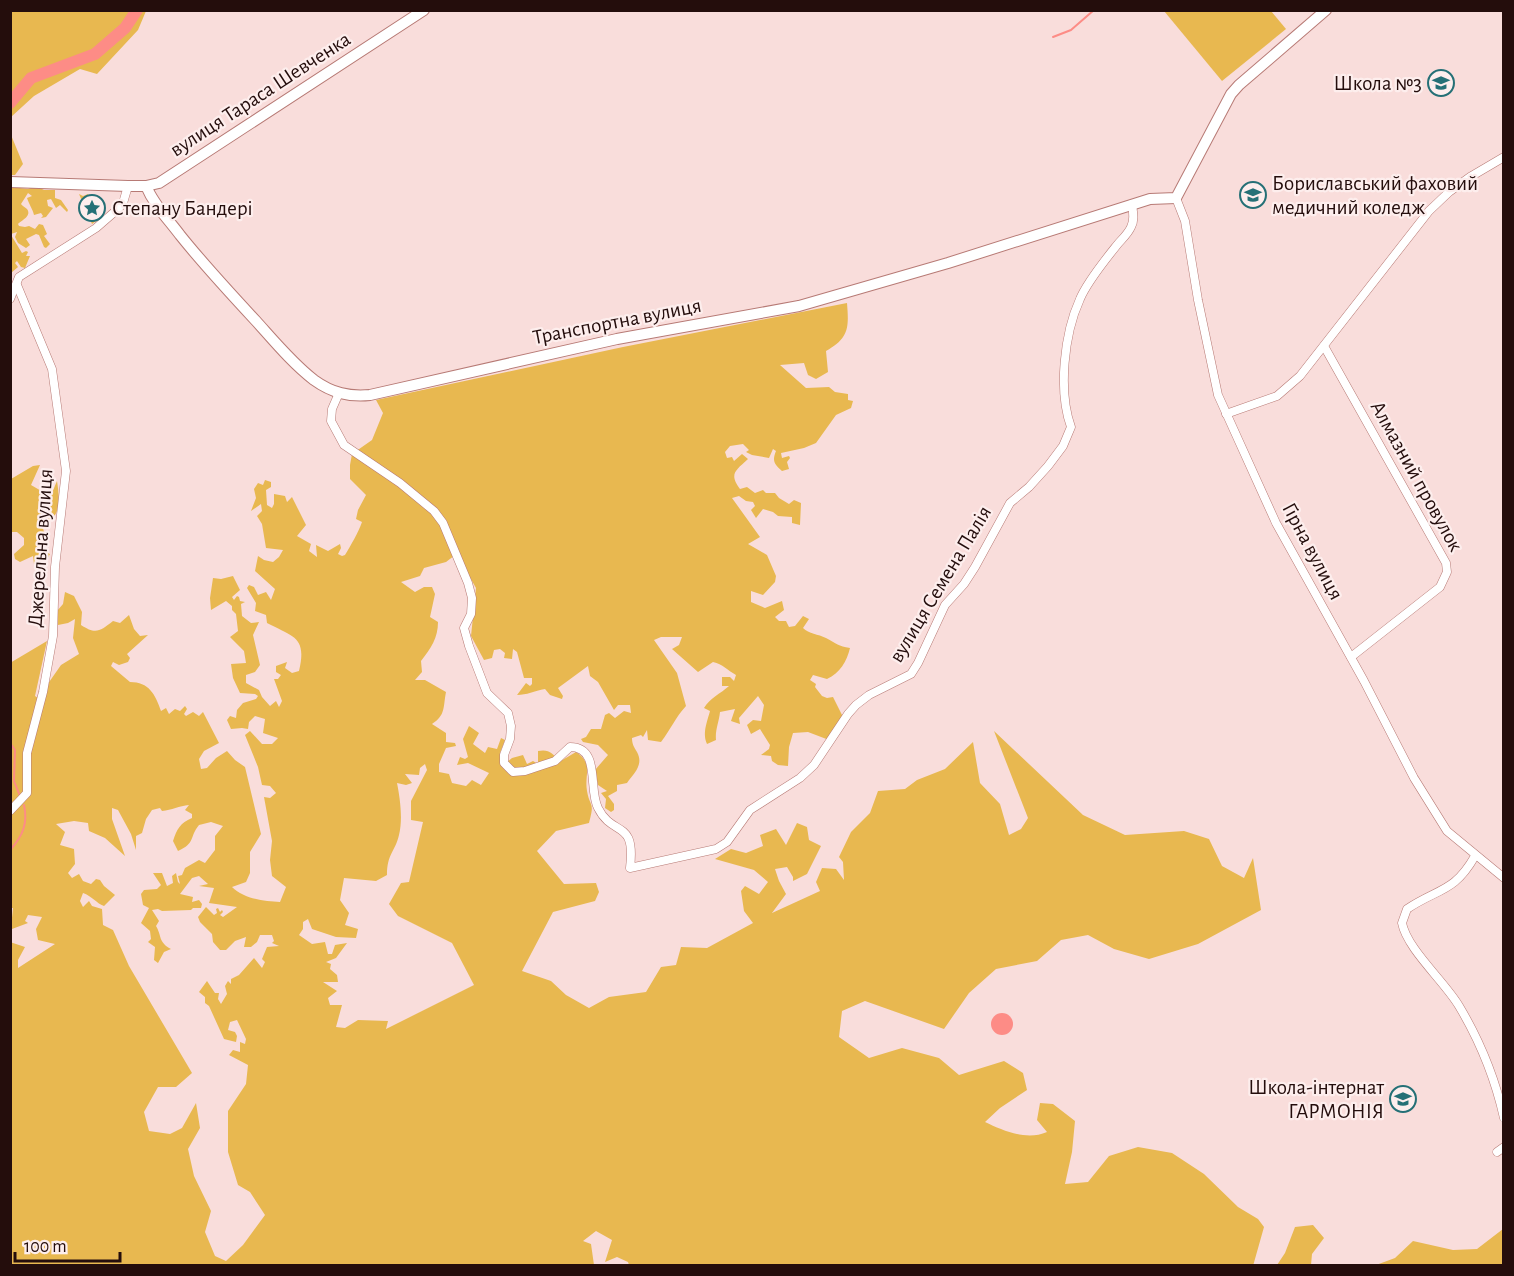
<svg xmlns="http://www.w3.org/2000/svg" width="1514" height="1276" font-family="'Alegreya Sans',sans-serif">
	<rect width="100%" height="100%" fill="#f9dddb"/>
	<!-- green -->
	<g fill="#e8b850" fill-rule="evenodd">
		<polygon points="11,10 146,10 146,11 138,30 97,74 80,69 34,96 11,117"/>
		<polygon points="1164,11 1271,11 1286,29 1222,81"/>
		<polygon points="11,135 23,164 15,175 11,175"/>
		<path d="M 36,186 L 44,190 L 55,190 L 55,198 L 61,200 L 68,210 L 67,212 L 60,205 L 56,208 L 51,199 L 47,200 L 48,206 L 53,208 L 46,217 L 41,218 L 43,216 L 41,213 L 34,215 C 33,210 29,204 27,198 L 32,196 L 28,193 L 21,204 C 22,206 25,207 27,209 C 32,216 22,220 18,224 L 19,226 L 25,227 L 29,226 L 35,229 L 39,224 L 43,225 L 47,234 L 44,236 L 50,244 L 46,248 L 44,247 L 39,235 L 36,234 L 26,239 L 30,245 L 26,248 L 18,243 L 15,237 L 17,232 L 11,234 L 11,187 L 28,189 Z"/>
		<polygon points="79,194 83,196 88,194 93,206 91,207 92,209 94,208 99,219 92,224"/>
		<polygon points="11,235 22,253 26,251 28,252 26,256 30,256 25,268 21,267 17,261 15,263 18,267 11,273"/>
		<path d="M 847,303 C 849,328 849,338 826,351 L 828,372 L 816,379 L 808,375 L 804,363 L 780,365 L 806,388 L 829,387 L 835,392 L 848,394 L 848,400 L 853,401 L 851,408 L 836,415 L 816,443 L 804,448 L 781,453 L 782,458 L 789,456 L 790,458 L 787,462 L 789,469 L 782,471 C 774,464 772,461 776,451 L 773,449 L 769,458 L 752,455 L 746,452 L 749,450 L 743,444 L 730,446 L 725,452 L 727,458 L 732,457 L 734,461 L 742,454 L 748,459 C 735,471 729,474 740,489 L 747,487 L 755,493 L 763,490 L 766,493 L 775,493 L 779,498 L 789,504 L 794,500 L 801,503 L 800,525 L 792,523 L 792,517 L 778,516 L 773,512 L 763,509 L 756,518 L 751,510 L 755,506 L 753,502 L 746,501 L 739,496 L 732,498 L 760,537 L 748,544 L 767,555 L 776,576 L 775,582 L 763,595 L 751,591 L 751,602 L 765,608 L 782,601 L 784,610 L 775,617 L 779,621 L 786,621 L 789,627 L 795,626 L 803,616 L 809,619 L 803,628 C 809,634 818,634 826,638 C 837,644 838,646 850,648 C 847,661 840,673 827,679 L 813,675 L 810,680 L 816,684 L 815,687 L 822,696 L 827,698 L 833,697 L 843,717 L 829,740 L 808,732 L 793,733 L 789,747 L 788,766 L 778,765 L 772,761 L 771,756 L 761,755 L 769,749 L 770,745 L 760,729 L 751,734 L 747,725 L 753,720 L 761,721 L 764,705 L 758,696 L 739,718 L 740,724 L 731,721 L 735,709 L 720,712 C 719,722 715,730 716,740 L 707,744 C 702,734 707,722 710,711 L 704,708 C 710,698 720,694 729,686 L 722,686 L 722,677 L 730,677 L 734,681 L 736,675 C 727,670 723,664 713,662 L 698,672 L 672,649 L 679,645 L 682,637 L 661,637 L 654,640 L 677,673 L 686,706 C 675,718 671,729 661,742 L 648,740 L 647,730 L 643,737 L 641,735 L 632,738 C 632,744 634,747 637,752 C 644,765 634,773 627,783 L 617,785 L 617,791 L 608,796 L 614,804 L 614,810 L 611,812 L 605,808 L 606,799 L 601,793 L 607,791 L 598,785 L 595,770 L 608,755 L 598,745 L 583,742 L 581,739 L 586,737 L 591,729 L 601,729 L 605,715 L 609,713 L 615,718 L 624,711 L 631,713 L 630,705 L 618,705 L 614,710 L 598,682 L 590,676 L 588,666 L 558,688 L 563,696 L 562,699 L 550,695 L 545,689 C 534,691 527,695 517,695 L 526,683 L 530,686 L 532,684 L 532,678 L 524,678 L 517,652 L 513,649 L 512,659 L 504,658 L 505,653 L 500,649 L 494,650 L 492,658 L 484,660 L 471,636 L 476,588 L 467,572 L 459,552 L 446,562 L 424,568 L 420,576 L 401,582 L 415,592 L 424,587 L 432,587 L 435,594 L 430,617 L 438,622 C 438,638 431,648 421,661 L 422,672 L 415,680 L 425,680 L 446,692 C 443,707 446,715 432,724 L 446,733 L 446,742 L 455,743 L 456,746 L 446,748 L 439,764 L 439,772 L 449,774 L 452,783 L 466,786 L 472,780 L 481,785 L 489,773 L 468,763 L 457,765 L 460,757 L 465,759 L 468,757 L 463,739 L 469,726 L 479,733 L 473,744 L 485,753 L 488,747 L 497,749 L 501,738 L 505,740 L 500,753 L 502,766 L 512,758 L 523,755 L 527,764 L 533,761 L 538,764 L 538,751 C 549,749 553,753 559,762 L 576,752 C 594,764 584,774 587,791 C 590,808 595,801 589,823 L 556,831 L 537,851 L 564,884 L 596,883 L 599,892 L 595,901 L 553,912 L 522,971 L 551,981 L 566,995 L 589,1008 L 609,997 L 646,992 L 661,967 L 676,965 L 681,947 L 707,948 L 753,923 L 744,911 L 741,891 L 745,886 L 759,894 L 768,882 L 754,870 L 715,859 L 731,849 L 746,853 L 763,846 L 760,835 L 776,829 L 786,845 L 797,823 L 807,827 L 809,840 L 821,846 L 807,874 L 793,881 L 793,877 L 787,867 L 775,869 L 779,881 L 786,894 L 772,913 L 820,891 L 816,882 L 822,868 L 836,869 L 844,880 L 843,862 L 839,857 L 851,832 L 870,813 L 878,791 L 905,789 L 917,780 L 945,769 L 973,742 L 980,783 L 1000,804 L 1009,835 L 1021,829 L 1028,818 L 994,731 L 1083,815 L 1125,835 L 1184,831 L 1209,839 L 1222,866 L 1244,878 L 1253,858 L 1261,910 L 1198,944 L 1149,959 L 1114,949 L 1088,935 L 1061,940 L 1037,961 L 996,969 L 969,993 L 944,1029 L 865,1001 L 842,1011 L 839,1037 L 869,1058 L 902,1048 L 939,1058 L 959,1075 L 1004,1061 L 1023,1073 L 1027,1090 L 1000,1108 L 985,1122 C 1004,1131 1027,1141 1047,1132 L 1037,1120 L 1040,1103 L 1053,1104 L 1075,1121 L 1072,1152 L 1065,1184 L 1088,1182 L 1109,1156 L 1138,1147 L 1172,1153 L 1204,1174 L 1238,1207 L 1258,1219 L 1264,1227 L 1253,1266 L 629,1265 L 628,1262 L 617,1257 L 605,1262 L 612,1240 L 596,1231 L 583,1241 L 591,1244 L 594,1265 L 11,1265 L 10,942 L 25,947 L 18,960 L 18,968 L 55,944 L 38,940 L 36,929 L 42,917 L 28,915 L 25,921 L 28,923 L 12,929 L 11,927 L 13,908 L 10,908 L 10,663 L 47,641 L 35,696 L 38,698 L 61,665 L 79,654 L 73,638 L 75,619 L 68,623 L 58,625 L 57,611 L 63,604 L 65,592 L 74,596 L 82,612 L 81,625 C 96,635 100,631 113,621 L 120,623 L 129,615 L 134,629 L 140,636 L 148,635 L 127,654 L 130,658 L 128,662 L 119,665 L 113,662 L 111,666 L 130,682 C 149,682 155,694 161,711 L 166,708 L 169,714 L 175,709 L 180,711 L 185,706 L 187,709 L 184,714 L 186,716 L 193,712 L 199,716 L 203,712 L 219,743 L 204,751 L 199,759 L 201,769 L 207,768 L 216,758 L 227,751 L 235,760 L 245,767 L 261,834 L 250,852 L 250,873 L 246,882 L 232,887 C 244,899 264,901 280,902 L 286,887 L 272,876 L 270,860 L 272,841 L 264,797 L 270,798 L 276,793 L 270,786 L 262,785 L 258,767 L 245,735 L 250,731 L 262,744 L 272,744 L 278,738 L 263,733 L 265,719 L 255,716 L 249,722 L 248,729 L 242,728 L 231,729 L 227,720 L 230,716 L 236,718 L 237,710 L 243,703 L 256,699 L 258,696 L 255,694 L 240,693 L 233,678 L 231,664 L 246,663 L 244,651 L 230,637 L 238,631 L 236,614 L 232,610 L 232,606 L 226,601 L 211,610 L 210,598 L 213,578 L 221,579 L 233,576 L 240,590 L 232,597 L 234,600 L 237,596 L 239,597 L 240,601 L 245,602 L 241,604 L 242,616 L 251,623 L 259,622 L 253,635 L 260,665 L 255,672 L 246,675 L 246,683 L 259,690 L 262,697 L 270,706 L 276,701 L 279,707 L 282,701 L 274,679 L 278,679 L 281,675 L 276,672 L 276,666 L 287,662 L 285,668 L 292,673 L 299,671 C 307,637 294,637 267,623 L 266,615 L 255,611 L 256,603 L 247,588 L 249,585 L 254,587 L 258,595 L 266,592 L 271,600 L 275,589 L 255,571 L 258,556 L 264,560 L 273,562 L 279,557 L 283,550 L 266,548 L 262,524 L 257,516 L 262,511 L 261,504 L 251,511 L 256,498 L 254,489 L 258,483 L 263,485 L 265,480 L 271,482 L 271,487 L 266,490 L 267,505 L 272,508 L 274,504 L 274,494 L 285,496 L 287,502 L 292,497 L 306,525 L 297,536 L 311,544 L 309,551 L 317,557 L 316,545 L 328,551 L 340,544 L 341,548 L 338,554 L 342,556 L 345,555 C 351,545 358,533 362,522 L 356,519 L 358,510 L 366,495 L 350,479 L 350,465 L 352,454 L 372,440 L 383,413 L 376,400 L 623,347 ZM 425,764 L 427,770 L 411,801 L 411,820 L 423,822 L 409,882 L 401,883 L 389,904 L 398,916 L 452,943 L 474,985 L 386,1029 L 388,1021 L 358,1020 L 345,1028 L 336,1027 L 342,1005 L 330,1005 L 328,998 L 337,991 L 323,982 L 338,982 L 337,975 L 330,969 L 331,964 L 326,962 L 336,958 L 347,943 L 335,945 L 332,954 L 328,954 L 325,942 L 312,944 L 299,935 L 303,929 L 303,922 L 308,919 L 312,929 L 336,937 L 356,938 L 358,929 L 345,925 L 349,913 L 340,900 L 344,878 L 376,881 L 387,875 C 387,854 395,852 399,835 C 403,819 400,798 397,783 L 406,785 L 412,783 L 405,774 L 419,775 L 420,768 ZM 189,805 L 185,810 L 192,814 L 192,818 C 180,823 177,829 173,841 L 178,851 C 196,843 189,837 199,825 L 211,822 L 223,826 L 215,836 L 215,850 L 205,863 L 199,860 L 185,868 L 182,875 L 178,876 L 180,884 L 178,882 L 176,873 L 172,876 L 173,883 L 167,886 L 162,873 L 153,873 L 161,885 L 157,889 L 144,890 L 141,894 L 143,905 L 149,908 L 141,923 L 150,931 L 151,939 L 148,942 L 155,947 L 154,960 L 158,963 L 164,952 L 171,949 C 158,942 162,936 156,926 L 159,921 L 152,910 L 158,909 L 162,911 L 191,910 L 193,908 L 201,908 L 202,904 L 199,900 L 192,902 L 193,897 L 180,894 L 192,878 L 199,876 L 208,884 L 199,886 L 214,888 L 209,903 L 237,907 L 223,917 L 220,915 L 223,912 L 222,910 L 220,912 L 218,908 L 216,909 L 217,913 L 214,915 L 206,907 L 198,917 L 200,922 L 212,934 L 213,942 L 220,950 L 226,950 L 235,941 L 246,937 L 244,947 L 251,947 L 257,942 L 260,935 L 272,935 L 274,941 L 272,943 L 279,946 L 267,947 L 262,959 L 265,962 L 262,968 L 254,958 L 239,975 L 231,979 L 231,984 L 228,981 L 225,986 L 227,994 L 221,1004 L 218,999 L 219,993 L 215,993 L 207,981 L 199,992 L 205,997 L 205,1003 L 209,1006 L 224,1039 L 236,1042 L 237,1036 L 235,1032 L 228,1030 L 230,1022 L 237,1020 L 246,1039 L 245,1044 L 240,1042 L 240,1052 L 233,1050 L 229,1055 L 248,1065 L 246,1084 L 228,1111 L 228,1152 L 238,1185 L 250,1192 L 265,1215 L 243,1245 L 226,1261 L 215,1256 L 205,1232 L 211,1211 L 194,1176 L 188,1149 L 200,1128 L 196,1103 L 182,1128 L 170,1134 L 149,1131 L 144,1112 L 158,1087 L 176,1087 L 192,1073 L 129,966 L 113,930 L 103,925 L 102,909 L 92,906 L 89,901 L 83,907 L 80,901 L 83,893 C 92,896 96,903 104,906 L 115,895 L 104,886 L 100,880 L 96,879 L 91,884 L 83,881 L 79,874 L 72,878 L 68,873 L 75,864 L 74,849 L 60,845 L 65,832 L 56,824 L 74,821 L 88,823 L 89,831 L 105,838 L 125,856 L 112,819 L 112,808 L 118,810 L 131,834 L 136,850 L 136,836 L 142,833 L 146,819 L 152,810 L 160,808 L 162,811 C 172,810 179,806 189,805 Z"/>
		<path d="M 40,465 L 31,485 L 43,492 L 49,490 L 52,493 L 57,481 C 59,494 62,516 48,520 L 44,518 L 41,521 L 44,532 L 44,552 L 50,554 L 42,568 L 34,564 L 33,556 L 20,562 L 15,559 L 14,554 L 24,545 L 24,538 L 17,532 L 10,532 L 11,479 L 33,466 Z"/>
		<polygon points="1313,1225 1324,1238 1312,1254 1311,1265 1277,1265 1285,1253 1295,1227"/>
		<polygon points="1503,1229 1503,1265 1376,1265 1395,1258 1413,1241 1453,1250 1477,1249"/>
	</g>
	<!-- water -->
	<circle fill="#fd8c86" cx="1002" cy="1024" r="11"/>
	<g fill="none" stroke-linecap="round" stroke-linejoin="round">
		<!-- stream -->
		<g stroke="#fd8c86" stroke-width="2">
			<polyline points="1053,37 1071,30 1094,10"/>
			<polyline points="10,743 15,750 14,781 20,796"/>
			<path d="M 10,850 C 23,836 28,823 24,805"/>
		</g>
		<!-- river -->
		<polyline stroke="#fd8c86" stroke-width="12" points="10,103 31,78 95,54 125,28 137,10"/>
		<defs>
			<g id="street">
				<polyline points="1176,198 1185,221 1198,300 1218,395 1276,523 1364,681 1414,778 1447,831 1504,878"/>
				<polyline points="10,299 19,277 96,228 119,208 123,203 128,186"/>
				<polyline points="1324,346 1446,563 1447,572 1440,587 1351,657"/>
				<path d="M 339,393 L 332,409 L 331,421 L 344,445 L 400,483 L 434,511 L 443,523 L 468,583 L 472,598 L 471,614 L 464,628 L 469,646 L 487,693 L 508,713 L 511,726 L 510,739 L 504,755 L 504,763 L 513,772 L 525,771 L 555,761 L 570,747 C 601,747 588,789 598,808 C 613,838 636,818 630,868 L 716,849 L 727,842 L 750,810 L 800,778 L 814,765 L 848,714 L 856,705 L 869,695 L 911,674 L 918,663 L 945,605 L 964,584 L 975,567 L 1010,503 L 1029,487 L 1048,466 L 1063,446 L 1071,427 C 1058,391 1064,334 1080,299 C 1087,282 1105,260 1117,245 C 1121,240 1128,234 1131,227 C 1135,220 1133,212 1132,204"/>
				<polyline points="1226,414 1277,396 1300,376 1429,211 1449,192 1470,177 1504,157"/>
				<polyline points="10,811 27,793 27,753 43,692 53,636 55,567 66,471 52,369 17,285"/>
				<path d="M 1475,856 C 1454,893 1438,888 1407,909 L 1402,923 C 1407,949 1445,982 1459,1006 C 1480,1041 1495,1078 1504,1118"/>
				<polyline points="1497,1152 1504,1147"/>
			</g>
			<g id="secondary">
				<polyline points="10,182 128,186 146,186 159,183 424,10"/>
				<path d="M 146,186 C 154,205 168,219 180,235 C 204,265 230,293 256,321 C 274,341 293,364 314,380 C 332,393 349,397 370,395 L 617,339 L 799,306 L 948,263 L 1150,199 L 1176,198 L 1231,94 L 1239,85 L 1326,10"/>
			</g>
		</defs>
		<!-- street casing -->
		<use href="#street" stroke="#b77a75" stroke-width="9"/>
		<!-- secondary casing -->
		<use href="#secondary" stroke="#b77a75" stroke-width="12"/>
		<!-- street -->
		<use href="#street" stroke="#fff" stroke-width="8"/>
		<!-- secondary -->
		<use href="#secondary" stroke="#fff" stroke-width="10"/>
	</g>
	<!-- icons -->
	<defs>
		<symbol id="school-ring" viewBox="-11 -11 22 22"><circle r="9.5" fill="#fdeeed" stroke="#257076" stroke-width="1.5"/><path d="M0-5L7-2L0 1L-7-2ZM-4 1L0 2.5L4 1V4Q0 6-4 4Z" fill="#257076"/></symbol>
		<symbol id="university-ring" viewBox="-11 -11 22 22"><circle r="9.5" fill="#fdeeed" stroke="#257076" stroke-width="1.5"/><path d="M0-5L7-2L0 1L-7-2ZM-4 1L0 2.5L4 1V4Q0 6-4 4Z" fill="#257076"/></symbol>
		<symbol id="sight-ring" viewBox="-11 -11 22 22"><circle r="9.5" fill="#fdeeed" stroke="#257076" stroke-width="1.5"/><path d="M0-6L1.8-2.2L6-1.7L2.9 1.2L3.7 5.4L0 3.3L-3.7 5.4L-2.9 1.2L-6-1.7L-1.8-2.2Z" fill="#257076"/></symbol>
	</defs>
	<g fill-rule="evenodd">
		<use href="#school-ring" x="1426" y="68" width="30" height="30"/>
		<use href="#university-ring" x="1238" y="180" width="30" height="30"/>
		<use href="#sight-ring" x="77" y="193" width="30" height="30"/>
		<use href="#school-ring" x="1388" y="1084" width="30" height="30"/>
	</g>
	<g text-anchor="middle" stroke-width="4.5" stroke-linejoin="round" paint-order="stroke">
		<!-- poi labels -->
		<g font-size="21" fill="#240d0c" stroke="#fdeeed" text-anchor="end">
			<text x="1422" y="90">Школа №3</text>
			<text x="1272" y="190" text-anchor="start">Бориславський фаховий<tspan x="1272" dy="24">медичний коледж</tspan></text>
			<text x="112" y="215" text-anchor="start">Степану Бандері</text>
			<text x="1384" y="1094">Школа-інтернат<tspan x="1384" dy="24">ГАРМОНІЯ</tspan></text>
		</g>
		<!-- street labels -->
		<g font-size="21" fill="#240d0c" stroke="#fdeeed">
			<text transform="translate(260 94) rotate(-33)" y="7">вулиця Тараса Шевченка</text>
			<text transform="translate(617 321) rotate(-11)" y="7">Транспортна вулиця</text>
			<text transform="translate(1417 476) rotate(61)" y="7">Алмазний провулок</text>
			<text transform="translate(40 548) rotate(-86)" y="7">Джерельна вулиця</text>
			<text transform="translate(1313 551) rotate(62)" y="7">Гірна вулиця</text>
			<text transform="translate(940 584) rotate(-59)" y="7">вулиця Семена Палія</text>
		</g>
	</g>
	<!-- border -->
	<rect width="1514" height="1276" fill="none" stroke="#240d0c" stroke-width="24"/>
	<!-- scale -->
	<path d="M15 1252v9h105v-9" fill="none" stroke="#240d0c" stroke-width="3"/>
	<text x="24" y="1252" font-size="18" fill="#240d0c" stroke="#fdeeed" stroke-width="4.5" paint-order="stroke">100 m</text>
</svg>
